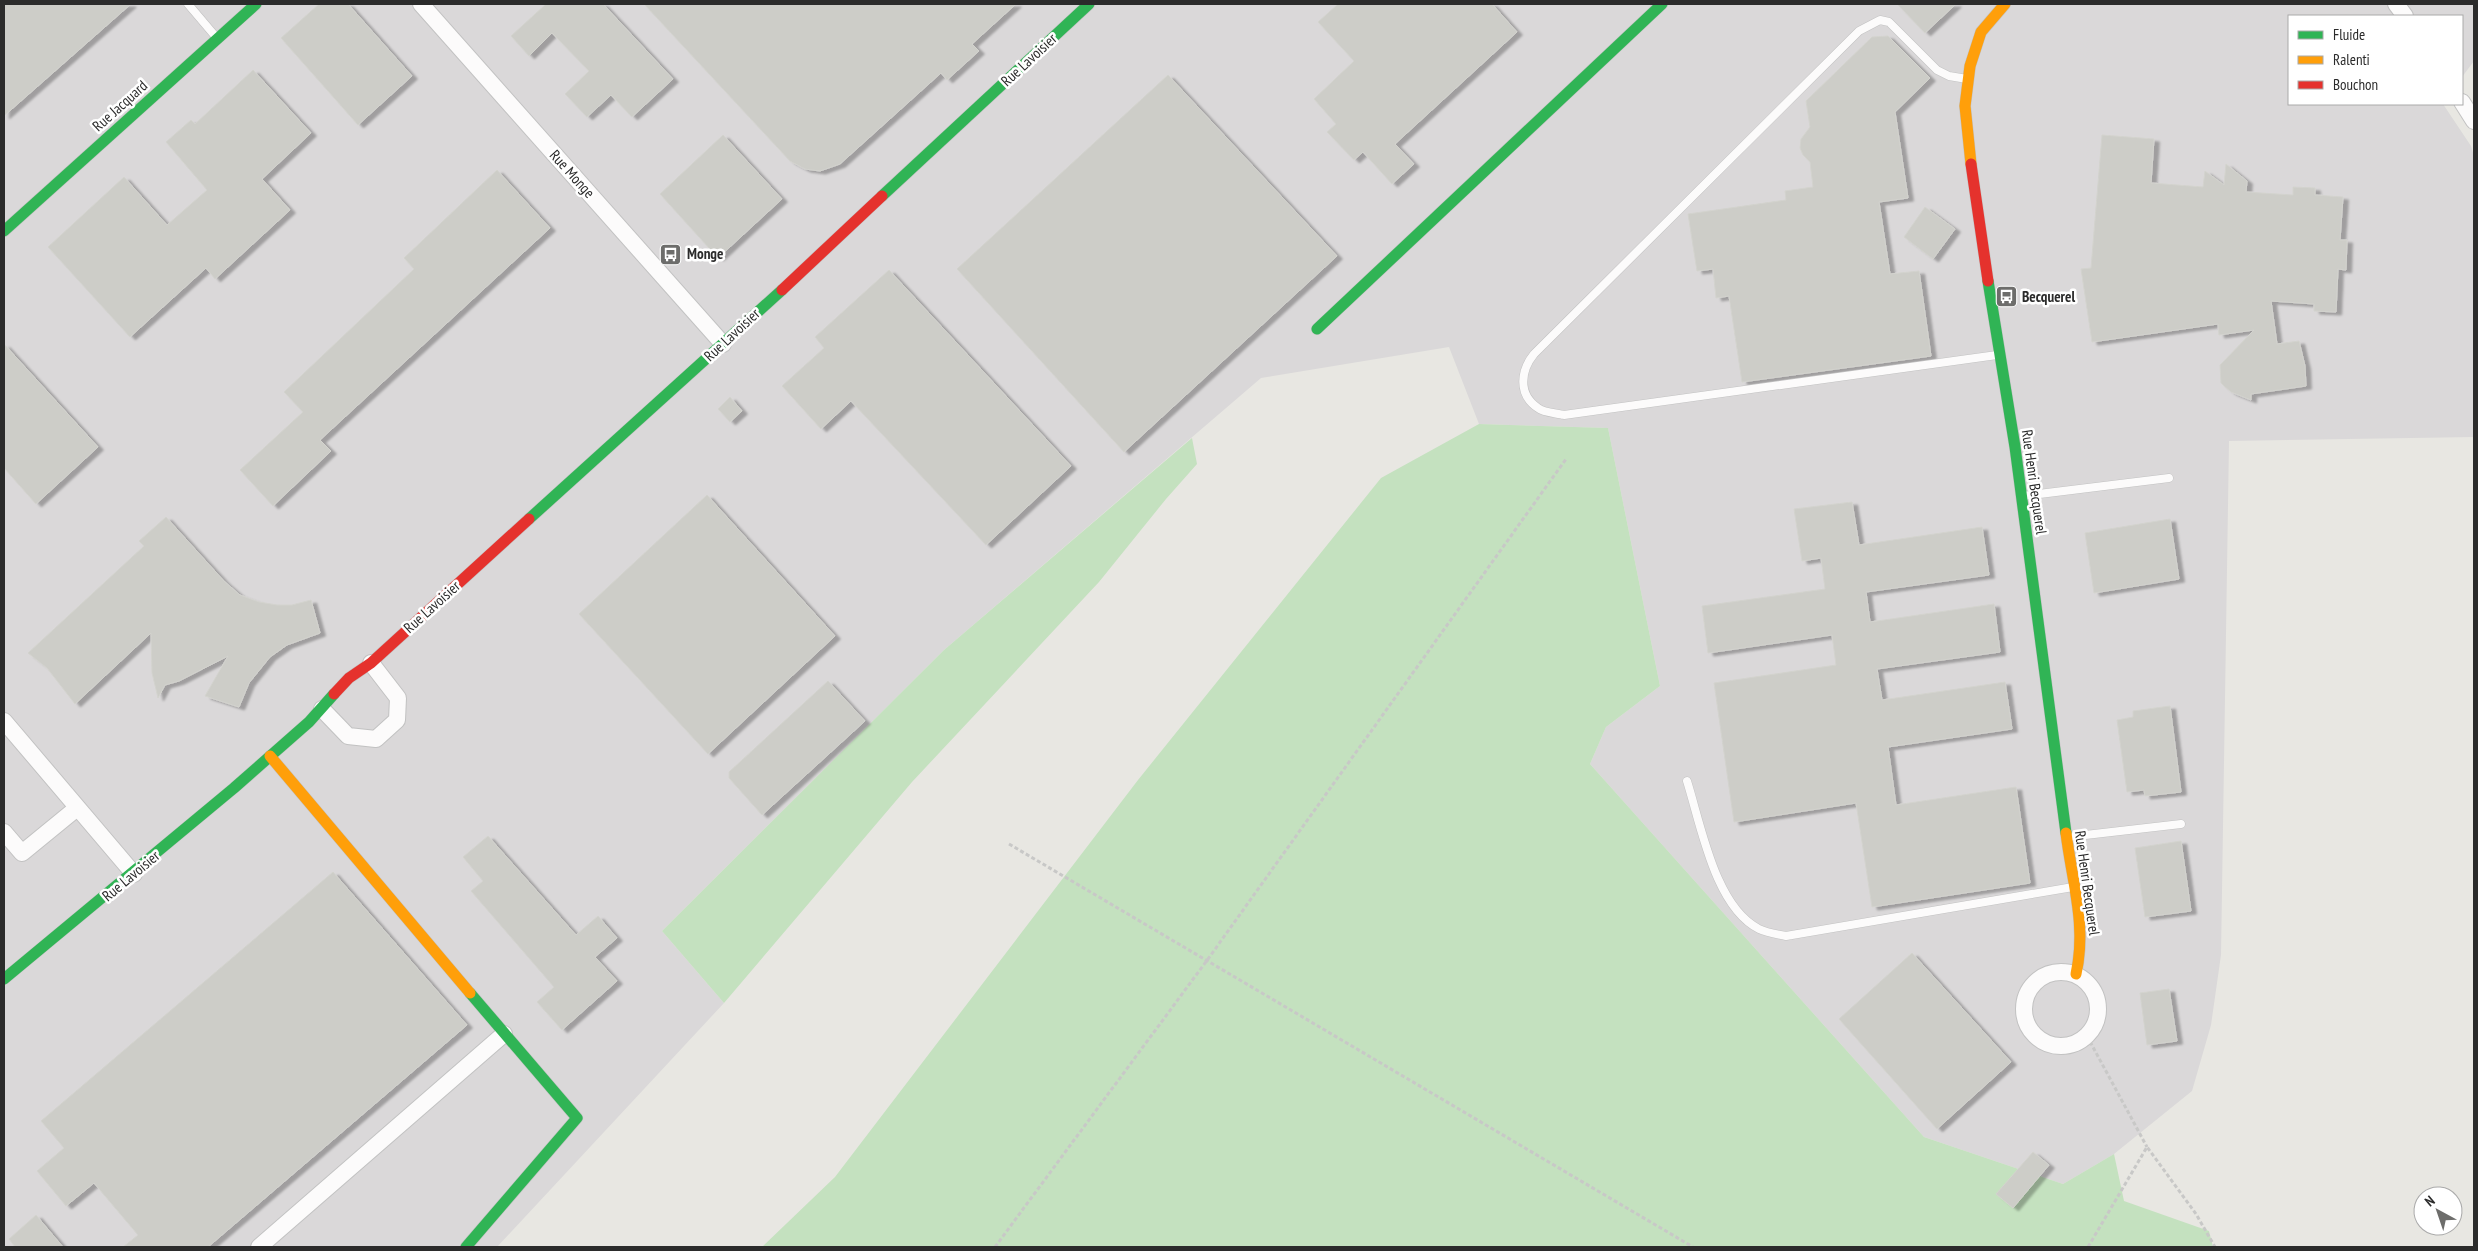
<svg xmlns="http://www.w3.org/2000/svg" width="2478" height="1251" font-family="'PT Sans Narrow',sans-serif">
	<defs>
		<filter id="shadow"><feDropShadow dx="5.5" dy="3" stdDeviation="1" flood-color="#0004"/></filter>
	</defs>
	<rect width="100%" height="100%" fill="#e8e7e2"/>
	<!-- industrial -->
	<polygon fill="#dad8d9" points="4,4 2474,4 2474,61 2462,77 2462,16 2289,16 2289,104 2443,104 2471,146 2474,156 2474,437 2229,441 2221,955 2211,1025 2192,1091 2114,1154 2063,1184 1924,1137 1590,764 1606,727 1660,686 1608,428 1479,424 1449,347 1261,378 944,650 662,931 724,1003 497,1247 4,1247"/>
	<!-- green -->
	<g fill="#c4e1bf">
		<polygon points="1479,424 1608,428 1660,686 1606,727 1590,764 1924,1137 2063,1184 2114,1154 2124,1201 2209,1231 2213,1247 762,1247 835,1177 1138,780 1381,478"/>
		<polygon points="1192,438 1197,464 1166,499 1099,582 912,782 724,1003 662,931 944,650"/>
	</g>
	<!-- building -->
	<g fill="#cdcdc8" stroke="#d3d3ce" filter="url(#shadow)">
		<polygon points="4,4 131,4 4,116"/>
		<polygon points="319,4 348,4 412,76 358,125 281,38"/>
		<polygon points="546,4 603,4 673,79 632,117 611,95 587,117 565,94 589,71 552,33 529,56 511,36"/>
		<polygon points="644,4 1016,4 972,44 979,51 947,80 941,73 840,164 820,171 805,169 790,161"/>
		<polygon points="1338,4 1492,4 1517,32 1395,144 1414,164 1392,184 1363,152 1354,160 1327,132 1336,124 1314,99 1354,61 1318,22"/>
		<polygon points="1897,4 1956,4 1925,33"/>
		<polygon points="1888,36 1930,78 1895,112 1908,198 1879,202 1890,274 1919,271 1931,356 1742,382 1729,296 1716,298 1713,269 1697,271 1688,214 1786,200 1785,191 1813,187 1810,162 1803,155 1800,148 1801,139 1810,127 1806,101 1872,37"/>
		<polygon points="253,70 311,133 262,179 290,210 215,279 206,268 130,337 48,247 124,177 167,225 207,190 166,142 191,120 195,124"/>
		<polygon points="1168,75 1337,256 1124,452 957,269"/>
		<polygon points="723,135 782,199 718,258 660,194"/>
		<polygon points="2102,135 2154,139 2151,183 2203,187 2205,171 2224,185 2226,164 2247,181 2246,192 2293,195 2293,187 2315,188 2315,195 2343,197 2340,240 2347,240 2346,270 2338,269 2336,312 2314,311 2314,304 2271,301 2277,344 2299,341 2305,366 2306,386 2251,394 2251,400 2231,392 2224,386 2221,383 2220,365 2254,330 2219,335 2218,324 2092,342 2081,269 2091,268"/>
		<polygon points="497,170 550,228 320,440 331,451 273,506 240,470 303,412 284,392 414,269 404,258"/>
		<polygon points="1925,207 1955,229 1933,259 1904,237"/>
		<polygon points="889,270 1071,466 986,545 851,401 821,429 782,386 824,348 815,337"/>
		<polygon points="4,344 98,447 36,504 4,468"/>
		<polygon points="730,397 742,411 730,422 718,409"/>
		<polygon points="707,495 835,636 708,754 579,614"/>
		<polygon points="1852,502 1859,545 1982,527 1989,575 1866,592 1870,622 1994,604 2000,652 1877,669 1882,700 2005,682 2012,729 1888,747 1896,805 2016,787 2030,883 1872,907 1856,803 1734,822 1714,683 1836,665 1832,635 1708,653 1702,606 1825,589 1821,558 1802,561 1794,509"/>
		<polygon points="166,517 224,581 240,595 259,602 277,605 292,605 311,600 320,633 287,645 270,657 249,683 239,707 205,696 228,656 179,681 165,685 158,698 152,673 151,633 75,704 47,668 28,653 144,546 139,541"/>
		<polygon points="2170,519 2179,579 2094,593 2085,533"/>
		<polygon points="828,681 865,721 762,815 729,778 729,772"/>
		<polygon points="2170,706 2181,792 2145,796 2144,790 2127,792 2117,720 2133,717 2133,711"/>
		<polygon points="488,836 576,935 598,916 617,938 595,957 617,981 562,1030 537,1002 554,987 471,891 483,881 463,857"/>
		<polygon points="2181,841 2191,911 2145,917 2135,848"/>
		<polygon points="333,872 467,1025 208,1247 123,1247 138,1235 94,1183 66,1206 37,1171 64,1148 41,1121"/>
		<polygon points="1912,953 2011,1062 1937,1129 1839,1019"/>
		<polygon points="2169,989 2177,1041 2147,1045 2140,993"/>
		<polygon points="2033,1152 2049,1165 2013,1208 1996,1194"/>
		<polygon points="36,1215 63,1247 15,1247 9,1239"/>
	</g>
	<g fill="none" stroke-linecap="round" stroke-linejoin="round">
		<defs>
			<g id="lane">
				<polyline points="188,4 216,37"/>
				<path d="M 1967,79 L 1949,76 L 1937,70 L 1889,22 L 1880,20 L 1859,31 L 1534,354 C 1521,370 1517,394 1538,408 C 1544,413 1557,413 1564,415 L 1997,355"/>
				<polyline points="2023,496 2169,478"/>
				<path d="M 1687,781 C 1701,825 1715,907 1759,929 C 1767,933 1777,934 1786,936 L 2073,887"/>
				<polyline points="2068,837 2181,824"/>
			</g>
			<g id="street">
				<polyline points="421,4 723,344"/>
				<polyline points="2396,4 2405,16"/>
				<polyline points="2462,102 2474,121"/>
				<polyline points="322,709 348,736 376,739 397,720 398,698 371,663"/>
				<polyline points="4,721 134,874"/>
				<polyline points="4,832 22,853 77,808"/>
				<circle cx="2061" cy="1009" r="37"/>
				<polyline points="259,1247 504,1034"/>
			</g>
			<g id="fast">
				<polyline points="882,196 1089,4"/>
				<polyline points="4,231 256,4"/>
				<polyline points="1988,281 2015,447 2066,833"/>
				<polyline points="1317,329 1662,4"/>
				<polyline points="529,519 782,290"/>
				<polyline points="4,979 234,788 309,722 334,694"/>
				<polyline points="466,1247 577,1118 470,993"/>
			</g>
			<g id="slow">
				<polyline points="1971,164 1965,106 1970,66 1981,32 2005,4"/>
				<polyline points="270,756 470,993"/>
				<path d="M 2066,833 C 2072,882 2087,925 2076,974"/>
			</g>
			<g id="jam">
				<polyline points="1971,164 1988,281"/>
				<polyline points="782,290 882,196"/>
				<polyline points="334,694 349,678 371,663 529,519"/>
			</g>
		</defs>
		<!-- lane casing -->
		<use href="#lane" stroke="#c2c2c2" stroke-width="9"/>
		<!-- street casing -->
		<use href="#street" stroke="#c2c2c2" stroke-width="18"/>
		<!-- fast casing -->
		<use href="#fast" stroke="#c2c2c2" stroke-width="12"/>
		<!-- slow casing -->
		<use href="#slow" stroke="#c2c2c2" stroke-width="12"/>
		<!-- jam casing -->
		<use href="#jam" stroke="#c2c2c2" stroke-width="12"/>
		<!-- path -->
		<g stroke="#c8c8c7" stroke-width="3" stroke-dasharray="4 2.5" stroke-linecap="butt">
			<polyline points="1009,844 1693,1247"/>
			<polyline points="2087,1036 2147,1147"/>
			<polyline points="995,1247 1208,959 1566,459"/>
			<polyline points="2088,1247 2147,1147 2196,1214 2215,1247"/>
		</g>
		<!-- lane -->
		<use href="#lane" stroke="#fcfbfb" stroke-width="8"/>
		<!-- street -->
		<use href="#street" stroke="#fcfbfb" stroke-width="16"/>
		<!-- fast -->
		<use href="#fast" stroke="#30b455" stroke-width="11"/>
		<!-- slow -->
		<use href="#slow" stroke="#ff9f0a" stroke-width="11"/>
		<!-- jam -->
		<use href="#jam" stroke="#e5322d" stroke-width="11"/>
	</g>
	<!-- icons -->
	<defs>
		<symbol id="bus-square" viewBox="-11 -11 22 22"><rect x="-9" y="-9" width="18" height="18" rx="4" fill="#6d6d6b" stroke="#fff"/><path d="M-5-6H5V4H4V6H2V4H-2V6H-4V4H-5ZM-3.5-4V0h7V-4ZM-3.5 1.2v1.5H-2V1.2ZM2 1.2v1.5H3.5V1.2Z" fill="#fff"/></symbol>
	</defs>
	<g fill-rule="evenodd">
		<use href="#bus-square" x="658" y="242" width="25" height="25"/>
		<use href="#bus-square" x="1994" y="284" width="25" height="25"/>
	</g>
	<g text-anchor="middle" stroke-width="5" stroke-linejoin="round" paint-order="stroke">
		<!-- street labels -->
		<g font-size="15" fill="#2b2b2b" stroke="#fff">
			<text transform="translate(1029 60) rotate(-43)" y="5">Rue Lavoisier</text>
			<text transform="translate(120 106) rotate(-42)" y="5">Rue Jacquard</text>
			<text transform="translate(572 174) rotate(48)" y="5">Rue Monge</text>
			<text transform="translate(732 335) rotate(-43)" y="5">Rue Lavoisier</text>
			<text transform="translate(2034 482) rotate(82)" y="5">Rue Henri Becquerel</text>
			<text transform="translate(432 607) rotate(-42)" y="5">Rue Lavoisier</text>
			<text transform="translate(131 876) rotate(-40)" y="5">Rue Lavoisier</text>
			<text transform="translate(2087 883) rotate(82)" y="5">Rue Henri Becquerel</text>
		</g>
		<!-- poi labels -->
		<g font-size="15" font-weight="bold" fill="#2b2b2b" stroke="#fff" text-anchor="start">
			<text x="687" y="259">Monge</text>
			<text x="2022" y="302">Becquerel</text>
		</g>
	</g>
	<!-- border -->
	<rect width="2478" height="1251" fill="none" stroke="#2b2b2b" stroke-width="10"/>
	<!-- legend -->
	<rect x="2288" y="15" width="175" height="90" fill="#ffffff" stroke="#aaaaaa"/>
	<rect x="2298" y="31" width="25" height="8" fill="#30b455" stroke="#aaaaaa"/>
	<text x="2333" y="40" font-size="15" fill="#2b2b2b">Fluide</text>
	<rect x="2298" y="56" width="25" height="8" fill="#ff9f0a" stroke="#aaaaaa"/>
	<text x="2333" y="65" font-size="15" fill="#2b2b2b">Ralenti</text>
	<rect x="2298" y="81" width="25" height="8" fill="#e5322d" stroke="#aaaaaa"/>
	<text x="2333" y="90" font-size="15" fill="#2b2b2b">Bouchon</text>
	<!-- north arrow -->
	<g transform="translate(2438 1211) rotate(320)"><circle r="24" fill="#ffffff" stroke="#aaaaaa"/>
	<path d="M0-4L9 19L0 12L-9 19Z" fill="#6d6d6b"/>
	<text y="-8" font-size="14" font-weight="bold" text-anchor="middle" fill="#2b2b2b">N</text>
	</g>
</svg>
